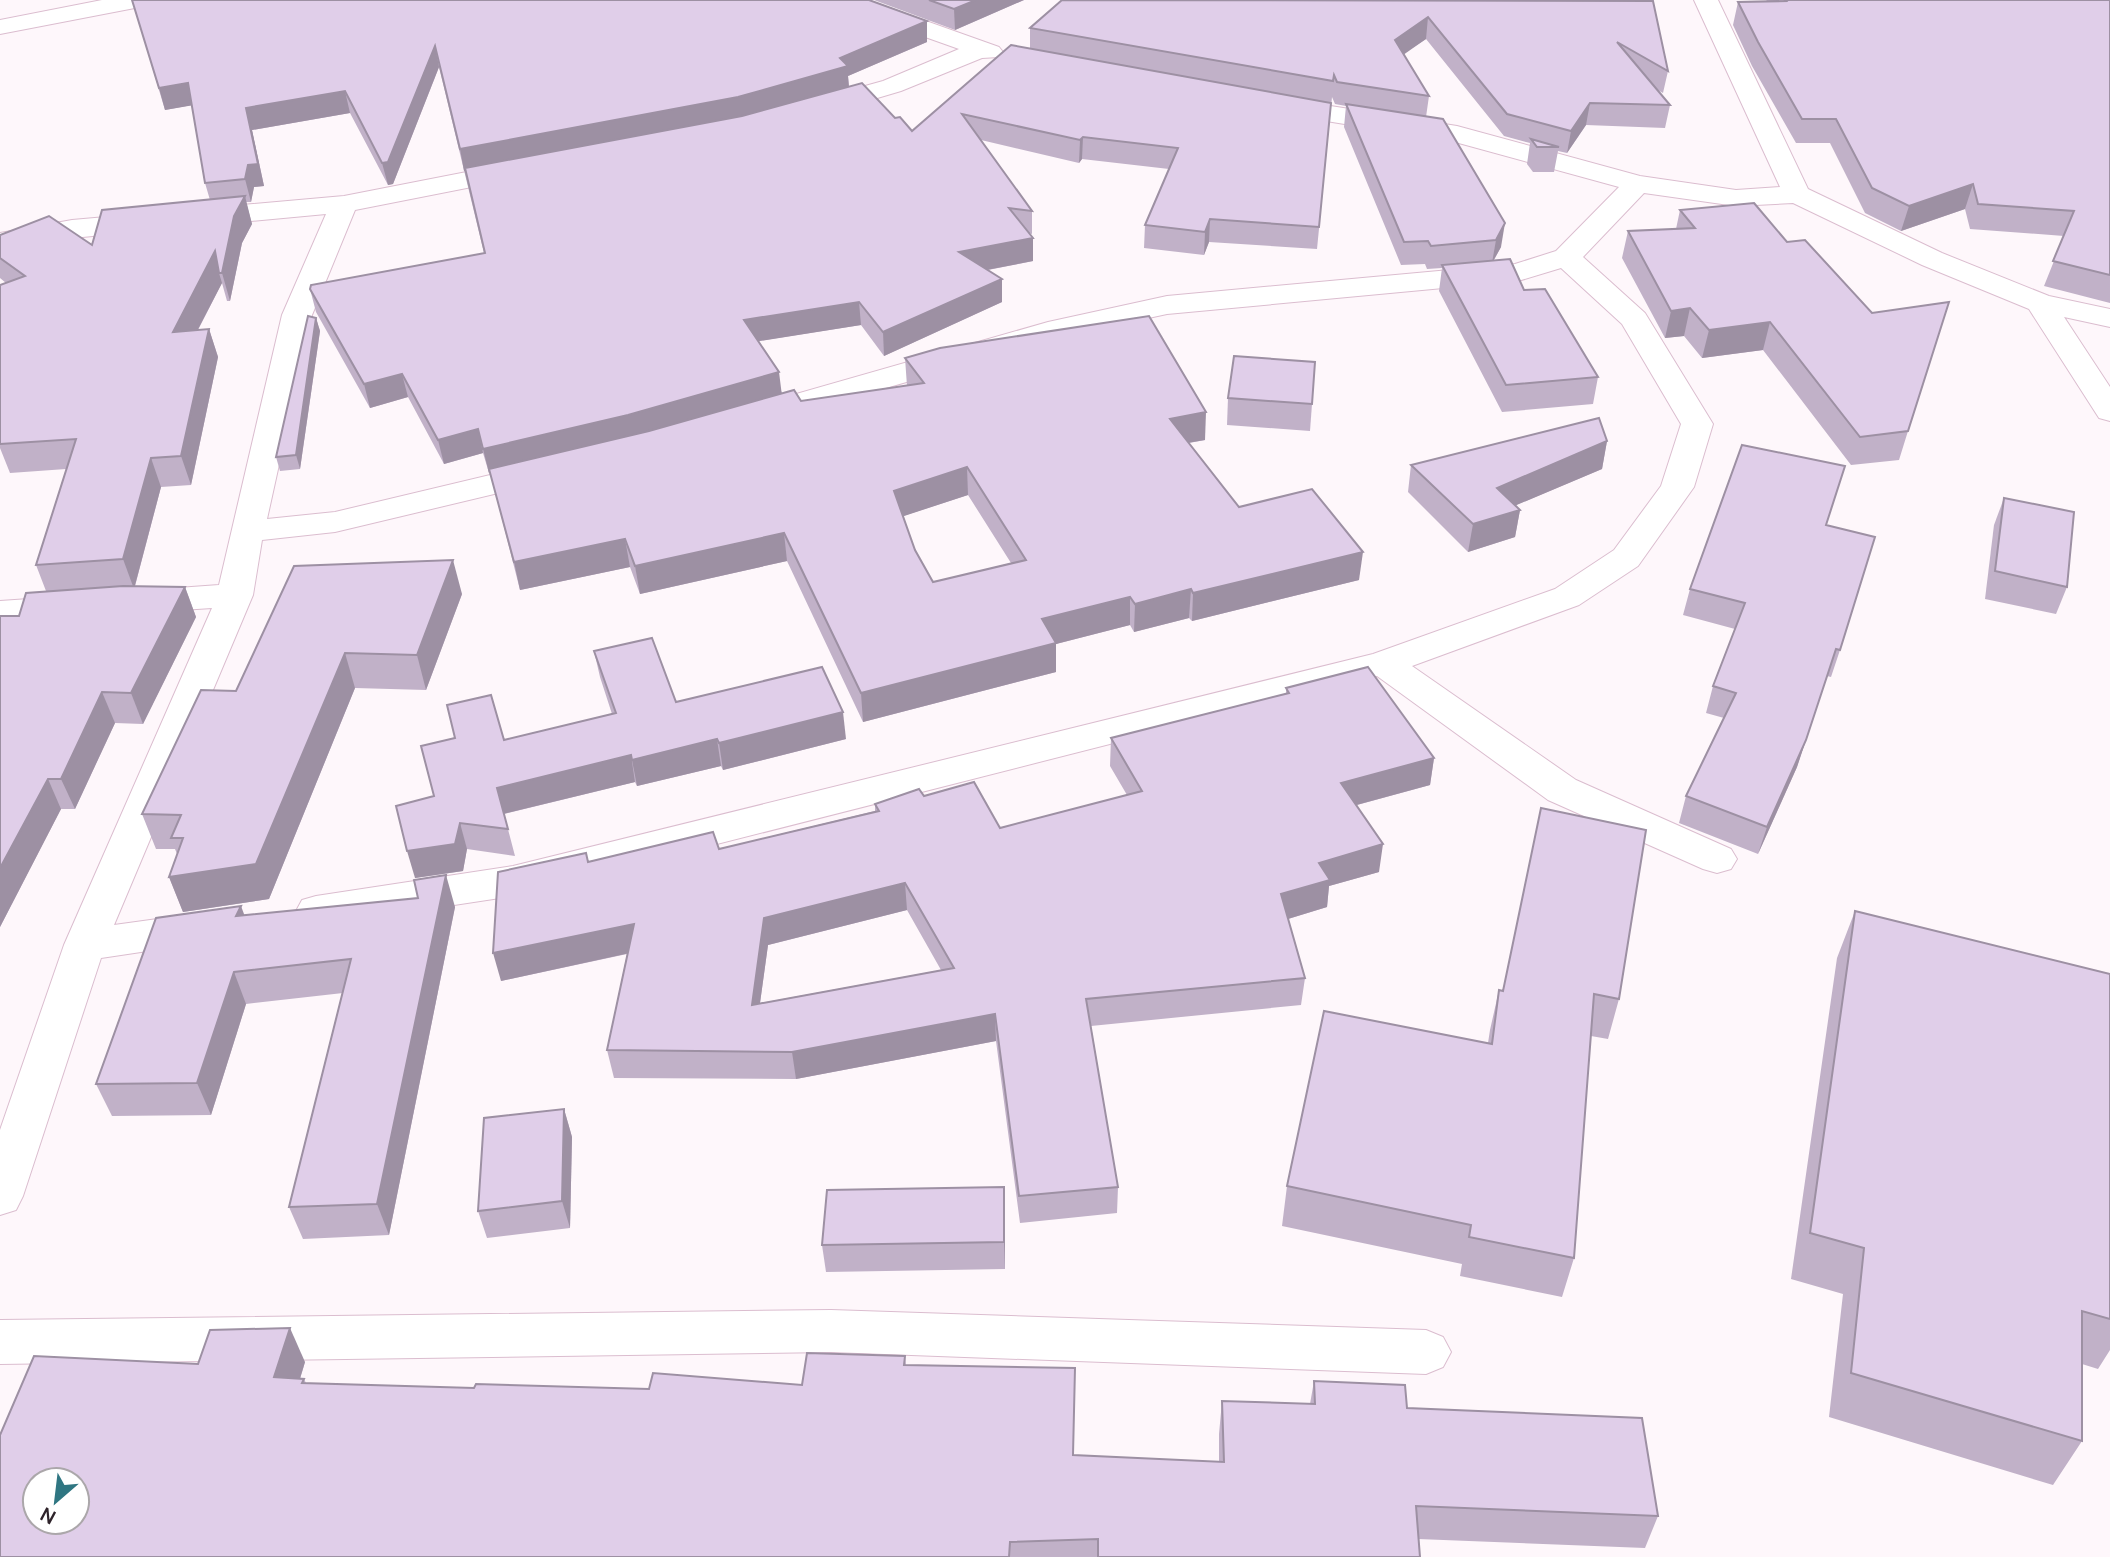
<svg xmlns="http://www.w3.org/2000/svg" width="2110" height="1557" font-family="Manrope,sans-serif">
	<rect width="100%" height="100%" fill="#fef7fb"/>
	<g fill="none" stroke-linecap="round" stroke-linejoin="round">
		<defs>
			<g id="minor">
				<polygon points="102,0 152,0 149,5 140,7 0,34 0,20"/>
				<polygon points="832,0 867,0 999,47 1003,52 999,57 982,58 901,91 820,115 811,113 807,107 811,101 883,81 959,49 835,5"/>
				<polygon points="1694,0 1718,0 1808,189 1942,253 2049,296 2110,309 2110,327 2064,317 2110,387 2110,421 2099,418 2029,309 1922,265 1793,203 1736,206 1644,193 1583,257 1645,313 1713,424 1694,487 1638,566 1579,605 1412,666 1576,780 1731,849 1737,859 1731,869 1717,873 1703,869 1548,800 1377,676 513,896 316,926 302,922 296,911 302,900 316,896 513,866 1373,654 1555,589 1614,550 1661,486 1681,424 1622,324 1561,268 1518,281 1167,314 1065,336 758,425 747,422 742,415 747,408 1048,322 1167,296 1515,264 1556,251 1619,187 1455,142 1271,112 1267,106 1271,100 1280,98 1457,126 1640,176 1736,190 1780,187"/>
				<polygon points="518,162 528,164 532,170 528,176 355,210 312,315 267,519 335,512 541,463 553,466 557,473 553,480 335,532 262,540 253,595 114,925 201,913 216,917 222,928 216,939 201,943 101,958 23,1196 16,1210 0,1215 0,1130 64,945 212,608 136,613 124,610 118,602 124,594 136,591 219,585 282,315 326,214 72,238 0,251 0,233 72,220 344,196"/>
				<polygon points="73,596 85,599 91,607 85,615 0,623 0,601"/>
				<polygon points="831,1310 1426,1330 1443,1337 1451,1352 1443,1367 1426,1374 831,1352 0,1364 0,1320"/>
			</g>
		</defs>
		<!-- minor casing -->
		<use href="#minor" stroke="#dbbdcf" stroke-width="2"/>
		<!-- minor -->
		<use href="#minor" fill="#fff" fill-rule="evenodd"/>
	</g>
	<!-- wall -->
	<g fill="#c1b1c8" fill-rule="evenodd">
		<path d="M 132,0 L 927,21 L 927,42 L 848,76 L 849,86 L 912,131 L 1030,48 L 1030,28 L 1638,0 L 1668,71 L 1663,93 L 1656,89 L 1670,105 L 1665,128 L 1586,125 L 1567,153 L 1558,151 L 1554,172 L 1533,172 L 1527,164 L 1530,143 L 1504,136 L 1426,39 L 1403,54 L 1429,96 L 1426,117 L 1501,247 L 1494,260 L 1524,290 L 1598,377 L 1593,404 L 1502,412 L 1439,291 L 1442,268 L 1427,269 L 1425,264 L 1401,265 L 1344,127 L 1346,106 L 1335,104 L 1332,97 L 1317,249 L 1209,242 L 1204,255 L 1144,248 L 1145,225 L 1169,169 L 1082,159 L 1079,163 L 981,140 L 1032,211 L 1032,234 L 1029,233 L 1033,238 L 1033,261 L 988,270 L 1002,279 L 1002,302 L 884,356 L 861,325 L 759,341 L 782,393 L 801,401 L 907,386 L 905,358 L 1205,440 L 1189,443 L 1239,507 L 1359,580 L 1192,621 L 1189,618 L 1134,632 L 1130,625 L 1056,644 L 1056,672 L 863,722 L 787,561 L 640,594 L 630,567 L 520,590 L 490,472 L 489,473 L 483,453 L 444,464 L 408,397 L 370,408 L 316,312 L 310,289 L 484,253 L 439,67 L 393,184 L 388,185 L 350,113 L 252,130 L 264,186 L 254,187 L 251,202 L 246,202 L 252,224 L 242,243 L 230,301 L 227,301 L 222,283 L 198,330 L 209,329 L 218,357 L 191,485 L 161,487 L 135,586 L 185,587 L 196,617 L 143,724 L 115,723 L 75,809 L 61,809 L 0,927 L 0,616 L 19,616 L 46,591 L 36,565 L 66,469 L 10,473 L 0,448 L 0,285 L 6,283 L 0,278 L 0,235 L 92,245 L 210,200 L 205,183 L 192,105 L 165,110 ZM 968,495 L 1011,563 L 933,582 L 915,550 L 903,516 Z"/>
		<polygon points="874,0 1024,0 955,30"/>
		<polygon points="1766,0 2110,0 2110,303 2044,286 2064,236 1970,229 1965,209 1901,231 1865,213 1830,143 1796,143 1752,66 1733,25 1738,2 1767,1"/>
		<polygon points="1680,210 1908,431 1899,460 1851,465 1763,350 1702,358 1684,336 1665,338 1622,258 1628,231 1676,229"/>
		<polygon points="316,318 320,331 300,469 280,471 276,457"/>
		<polygon points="1228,398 1312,404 1310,431 1227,425"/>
		<polygon points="1607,441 1602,469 1516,505 1520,510 1515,537 1468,552 1408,492 1411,465"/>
		<polygon points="2004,498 2067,587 2056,614 1985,599 1994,525"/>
		<polygon points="1826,525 1840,650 1831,677 1827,676 1797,767 1758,854 1679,823 1686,796 1724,718 1706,713 1713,686 1735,629 1683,615 1690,589"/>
		<polygon points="462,594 426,690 355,688 269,899 183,912 169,877 177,854 175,849 156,849 142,814 236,691"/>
		<polygon points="594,651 676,702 846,739 723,770 721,766 637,786 635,782 504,814 515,856 467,849 463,871 415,878 434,796 504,740 612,714 600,677"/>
		<path d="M 1286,688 L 1434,758 L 1430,785 L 1357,805 L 1379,872 L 1329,886 L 1327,907 L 1288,919 L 1305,978 L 1301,1005 L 1091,1026 L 1118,1187 L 1117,1213 L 1020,1223 L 996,1041 L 796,1079 L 614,1078 L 607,1050 L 627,954 L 501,981 L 588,862 L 719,849 L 875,811 L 875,804 L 924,796 L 1000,828 L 1127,795 L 1110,766 L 1111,738 L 1286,694 ZM 907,910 L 941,970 L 760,1003 L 768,945 Z"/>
		<polygon points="1541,808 1619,999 1608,1039 1591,1036 1574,1258 1562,1297 1460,1276 1462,1264 1282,1226 1287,1186 1488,1043 1490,1030 1499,990 1503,991"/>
		<polygon points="455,907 389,1235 303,1239 289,1207 343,993 246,1004 211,1115 112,1116 96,1084 245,915"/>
		<polygon points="1855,911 2110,974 2110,1350 2098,1369 2082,1364 2082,1441 2053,1485 1829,1417 1843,1294 1791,1279 1837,958"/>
		<polygon points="564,1109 572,1137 570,1228 487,1238 478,1211"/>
		<polygon points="1005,1214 1005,1269 826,1272 822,1245"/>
		<polygon points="905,1356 906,1365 1075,1368 1073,1455 1219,1462 1219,1434 1222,1401 1310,1404 1314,1381 1407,1408 1658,1516 1645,1548 1418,1539 1420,1557 0,1557 198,1364 305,1362 300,1379 304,1379 306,1383 474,1388 649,1389 802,1385"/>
	</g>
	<!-- shaded-wall -->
	<g fill="#9d90a3">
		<polygon points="976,0 1024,0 955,30 954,9"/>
		<polygon points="1428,17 1426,39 1393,62 1395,40"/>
		<polygon points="927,21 927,42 848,76 849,88 740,118 464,171 460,149 840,58"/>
		<polygon points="435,46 439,67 393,184 388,185 382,163"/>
		<polygon points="188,83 194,105 165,110 159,88"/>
		<polygon points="345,91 350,113 252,130 264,186 254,187 251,202 245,179 246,108"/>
		<polygon points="1590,103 1586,125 1567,153 1571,131"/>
		<polygon points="1083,137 1082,159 1079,163 1080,140"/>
		<polygon points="1973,184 1965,209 1901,231 1909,206"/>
		<polygon points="245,196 252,224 242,243 230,301 222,273 234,216"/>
		<polygon points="1210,219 1209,242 1204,255 1205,232"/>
		<polygon points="1505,223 1501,247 1492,263 1496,240"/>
		<polygon points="1033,238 1033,261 960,275 959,252"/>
		<polygon points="215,251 219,273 222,283 182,360 173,332"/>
		<polygon points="1002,279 1002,302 884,356 883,332"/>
		<polygon points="859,302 861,325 747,343 744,320"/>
		<polygon points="1690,308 1684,336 1665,338 1671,311"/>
		<polygon points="316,318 320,331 300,469 296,455"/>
		<polygon points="1770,322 1763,350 1702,358 1709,330"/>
		<polygon points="209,329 218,357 191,485 181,456"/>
		<polygon points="779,372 782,396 632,438 489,473 483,449"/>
		<polygon points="402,374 408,397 370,408 364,384"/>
		<polygon points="1206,412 1205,440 1169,446 1170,419"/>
		<polygon points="478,429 483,453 444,464 438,440"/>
		<polygon points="1607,441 1602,469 1493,515 1497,488"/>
		<polygon points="151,458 161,487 134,589 123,559"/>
		<polygon points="967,467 968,495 895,519 894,491"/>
		<polygon points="1520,510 1515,537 1468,552 1473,524"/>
		<polygon points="784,533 787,561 640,594 635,566"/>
		<polygon points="625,539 630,567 520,590 514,562"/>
		<polygon points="1363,552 1359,580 1192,621 1193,593"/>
		<polygon points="453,560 462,594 426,690 417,655"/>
		<polygon points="185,587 196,617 143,724 131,693"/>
		<polygon points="1191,589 1189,618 1134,632 1135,604"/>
		<polygon points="1130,597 1130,625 1056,644 1056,672 863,722 861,693 1042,619"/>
		<polygon points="345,653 355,688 269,899 183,912 169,877"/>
		<polygon points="102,692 115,723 75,809 61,779"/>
		<polygon points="843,712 846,739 723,770 719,743"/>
		<polygon points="717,739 721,766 637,786 632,760"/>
		<polygon points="1806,740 1797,767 1758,854 1767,827"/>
		<polygon points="631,755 635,782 503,814 497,788"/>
		<polygon points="1434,758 1430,785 1338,810 1341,783"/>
		<polygon points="48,779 61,809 0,927 0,868"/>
		<polygon points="460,823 467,849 463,871 415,878 407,851"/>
		<polygon points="1383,844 1379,872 1329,886 1327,907 1278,922 1281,894 1319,863"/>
		<polygon points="446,875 455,907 389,1235 377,1204"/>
		<polygon points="905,883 907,910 768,945 756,1032 752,1005 764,918"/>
		<polygon points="241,906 253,938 236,916"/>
		<polygon points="634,924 639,951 501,981 493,953"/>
		<polygon points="234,972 246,1004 211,1115 197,1083"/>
		<polygon points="995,1014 996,1041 796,1079 792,1052"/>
		<polygon points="564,1109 572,1137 570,1228 562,1201"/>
		<polygon points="1004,1187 1005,1214 1005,1269 1004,1242"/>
		<polygon points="290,1328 305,1362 290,1411 274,1377"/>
	</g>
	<!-- building -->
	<g fill="#e0cee9" stroke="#9d90a3" stroke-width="2" fill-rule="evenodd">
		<polygon points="132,0 869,0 927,21 840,58 848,66 738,97 460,149 435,46 388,162 382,163 345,91 246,108 258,164 248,165 245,179 205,183 188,83 159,88"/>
		<polygon points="929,0 976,0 954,9"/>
		<polygon points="1062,0 1653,1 1668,71 1617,42 1670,105 1590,103 1571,131 1507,114 1428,17 1395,40 1429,96 1337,82 1334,75 1333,81 1030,28"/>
		<polygon points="1785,0 2110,0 2110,275 2053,261 2074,211 1978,204 1973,184 1909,206 1872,188 1836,119 1802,119 1758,42 1738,2 1786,1"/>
		<polygon points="1011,45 1331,103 1319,227 1210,219 1205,232 1145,225 1178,148 1083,137 1080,140 962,114 1032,211 1009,208 1033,238 959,252 1002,279 883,332 859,302 744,320 779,372 628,415 483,449 478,429 438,440 402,374 364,384 310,289 311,285 485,253 465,168 742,116 862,83 895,118 900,117 912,131"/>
		<polygon points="1346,104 1443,119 1505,223 1496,240 1431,246 1428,241 1404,242"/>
		<polygon points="1531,139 1559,147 1537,147"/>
		<polygon points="245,196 234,216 222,273 219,273 215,251 173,332 209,329 181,456 151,458 123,559 36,565 76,439 0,444 0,285 25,276 0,258 0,235 49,216 92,245 102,210"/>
		<polygon points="1754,203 1787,242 1805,240 1872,313 1949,302 1908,431 1860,437 1770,322 1709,330 1690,308 1671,311 1628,231 1695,228 1680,210"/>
		<polygon points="1510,259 1524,290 1545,289 1598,377 1506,385 1442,265"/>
		<polygon points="308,316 316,318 296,455 276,457"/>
		<path d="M 1149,316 L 1206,412 L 1170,419 L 1239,507 L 1312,489 L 1363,552 L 1193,593 L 1191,589 L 1135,604 L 1130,597 L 1042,619 L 1056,643 L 861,693 L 784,533 L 635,566 L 625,539 L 514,562 L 489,469 L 649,431 L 794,390 L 801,401 L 924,383 L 905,358 L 940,348 ZM 967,467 L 1026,560 L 933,582 L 915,550 L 894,491 Z"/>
		<polygon points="1234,356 1315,362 1312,404 1228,398"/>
		<polygon points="1599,418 1607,441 1497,488 1520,510 1473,524 1411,465"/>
		<polygon points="1742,445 1845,466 1826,525 1875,537 1840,650 1836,649 1806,740 1767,827 1686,796 1736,693 1713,686 1745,603 1690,589"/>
		<polygon points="2004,498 2074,512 2067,587 1995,571"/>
		<polygon points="453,560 417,655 345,653 256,864 169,877 183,838 171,838 181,815 142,814 201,690 236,691 294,566"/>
		<polygon points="123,586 185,587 131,693 102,692 61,779 48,779 0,868 0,616 19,616 26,593"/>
		<polygon points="652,638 676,702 822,667 843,712 719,743 717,739 632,760 631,755 497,788 508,829 460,823 455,844 407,851 396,806 434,796 421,746 455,738 447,705 491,695 504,740 616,713 594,651"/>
		<path d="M 1368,667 L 1434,758 L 1341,783 L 1383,844 L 1319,863 L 1330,880 L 1281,894 L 1305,978 L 1086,999 L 1118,1187 L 1019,1196 L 995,1014 L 792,1052 L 607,1050 L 634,924 L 493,953 L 498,872 L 586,853 L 588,862 L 713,832 L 719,849 L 879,811 L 875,804 L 919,789 L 924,796 L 974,782 L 1000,828 L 1142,791 L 1111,738 L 1289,693 L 1286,688 ZM 905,883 L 954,968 L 752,1005 L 764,918 Z"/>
		<polygon points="1541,808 1646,830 1619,999 1594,994 1574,1258 1469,1237 1471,1225 1287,1186 1324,1011 1492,1044 1499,990 1503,991"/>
		<polygon points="446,875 377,1204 289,1207 351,959 234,972 197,1083 96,1084 156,918 241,906 236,916 418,898 414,880"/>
		<polygon points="1855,911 2110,974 2110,1319 2082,1311 2082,1441 1851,1373 1864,1248 1810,1233"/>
		<polygon points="564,1109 562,1201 478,1211 484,1118"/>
		<polygon points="1004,1187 1004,1242 822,1245 827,1190"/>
		<path d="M 290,1328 L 274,1377 L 304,1379 L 302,1383 L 474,1388 L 476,1384 L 649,1389 L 653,1373 L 802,1385 L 807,1353 L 905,1356 L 904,1365 L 1075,1368 L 1073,1455 L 1224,1462 L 1222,1401 L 1315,1404 L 1314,1381 L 1405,1385 L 1407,1408 L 1642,1418 L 1658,1516 L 1416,1506 L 1420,1557 L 1098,1557 L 1098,1539 L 1010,1542 L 1009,1557 L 0,1557 L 0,1435 L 34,1356 L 198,1364 L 210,1330 ZM 35,1480 L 77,1480 L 77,1522 L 35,1522 Z"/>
	</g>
	<!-- north arrow -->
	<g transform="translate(56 1501) rotate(208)"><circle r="33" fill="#ffffff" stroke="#aba7aa" stroke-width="2"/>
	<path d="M0-5L12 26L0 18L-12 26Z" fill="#2f7682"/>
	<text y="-10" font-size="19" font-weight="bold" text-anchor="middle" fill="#2e232a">N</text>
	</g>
</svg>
